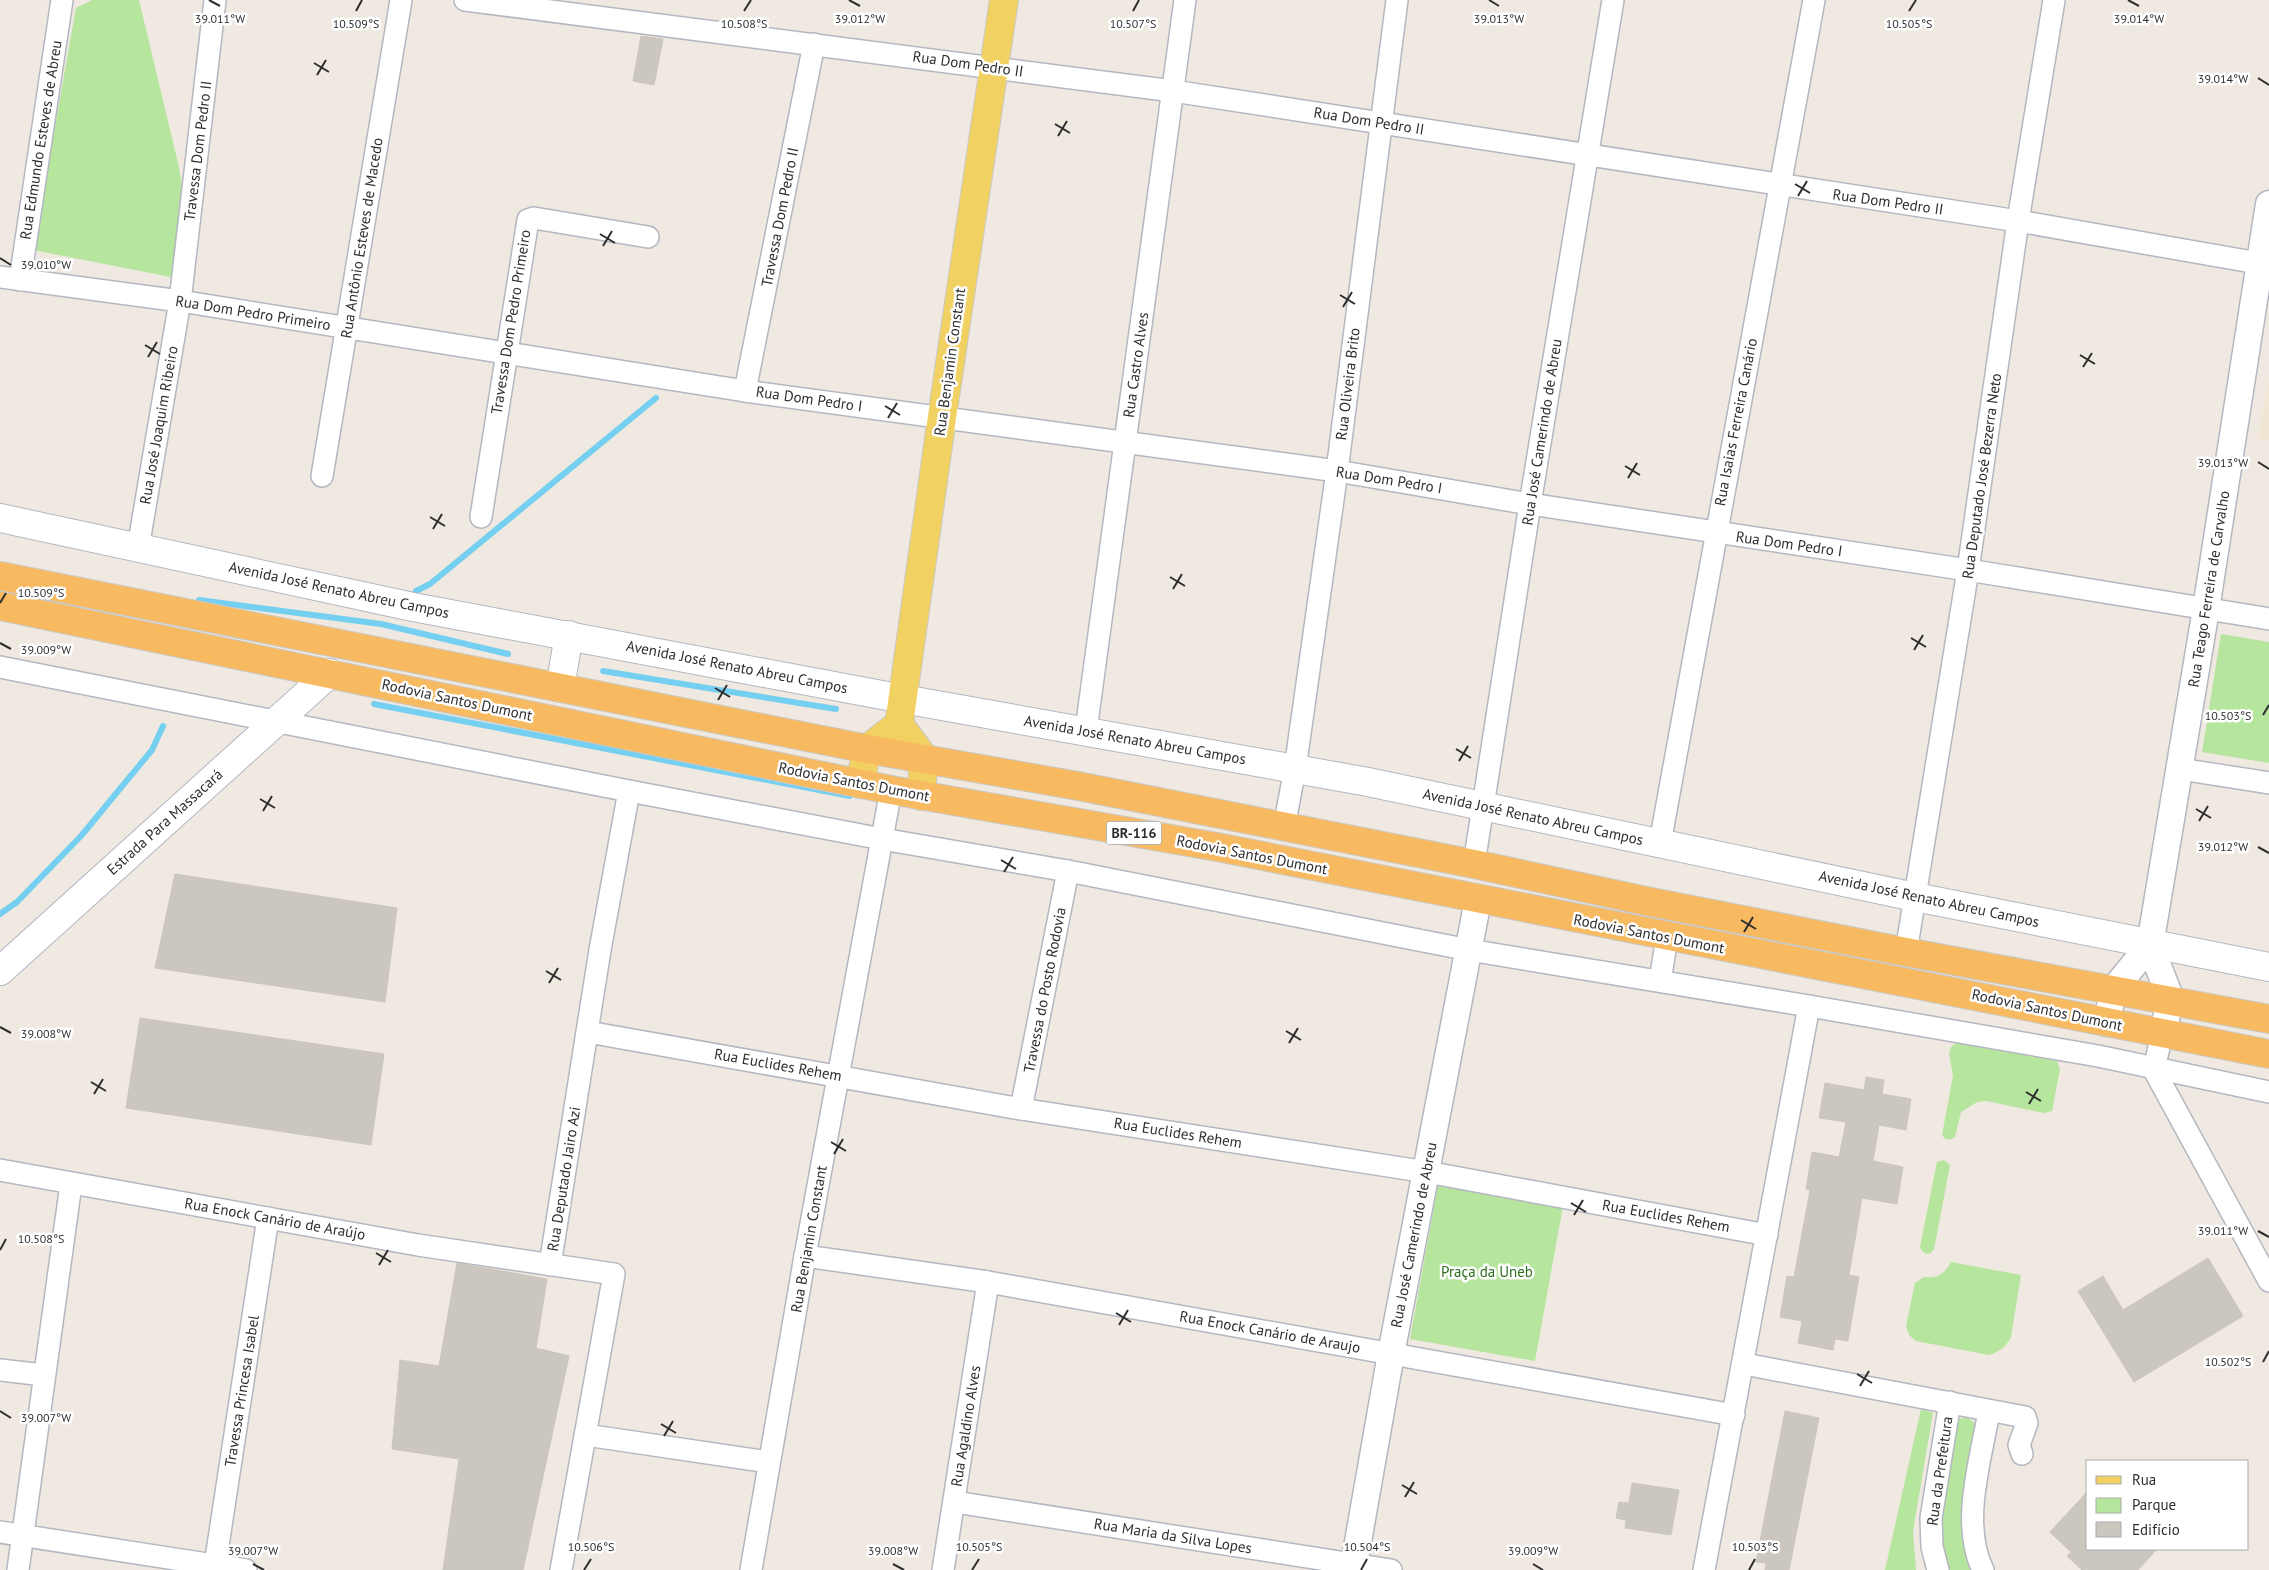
<svg xmlns="http://www.w3.org/2000/svg" width="2269" height="1570" font-family="'PT Sans',sans-serif">
	<rect width="100%" height="100%" fill="#efe9e1"/>
	<!-- education -->
	<polygon fill="#f0e6d1" points="2269,379 2269,441 2258,439"/>
	<!-- green -->
	<g fill="#b6e59e">
		<polygon points="92,0 139,0 178,163 186,207 176,278 33,250 76,8"/>
		<polygon points="2221,634 2269,642 2269,763 2202,752"/>
		<path d="M 1960,1040 L 2056,1059 L 2060,1069 L 2052,1111 L 2044,1113 L 1986,1101 L 1977,1102 L 1961,1112 L 1955,1137 C 1950,1141 1945,1140 1942,1135 L 1953,1076 L 1949,1053 L 1951,1047 Z"/>
		<polygon points="1944,1160 1950,1165 1934,1249 1931,1253 1926,1254 1922,1251 1920,1247 1937,1162"/>
		<polygon points="1438,1184 1563,1206 1535,1361 1410,1339"/>
		<path d="M 1951,1262 L 2021,1275 L 2011,1337 C 2006,1347 1999,1352 1989,1355 L 1916,1341 L 1909,1335 L 1906,1326 L 1915,1283 L 1924,1277 C 1937,1279 1945,1274 1951,1262 Z"/>
		<polygon points="1921,1409 1933,1413 1913,1531 1916,1570 1885,1570"/>
		<polygon points="1967,1417 1978,1426 1962,1532 1970,1570 1947,1570 1940,1531 1953,1421"/>
	</g>
	<g fill="none" stroke-linecap="round" stroke-linejoin="round">
		<!-- stream -->
		<g stroke="#75cff0" stroke-width="6">
			<polyline points="416,591 430,584 656,398"/>
			<polyline points="199,600 381,624 508,654"/>
			<polyline points="603,671 836,709"/>
			<polyline points="374,704 850,796"/>
			<polyline points="0,914 17,902 81,836 152,750 163,726"/>
		</g>
	</g>
	<!-- building -->
	<g fill="#cbc7bf" stroke="#cbc5ba">
		<polygon points="641,36 663,39 654,85 633,81"/>
		<polygon points="175,874 397,908 385,1002 155,968"/>
		<polygon points="140,1018 384,1054 371,1145 126,1108"/>
		<polygon points="1866,1077 1884,1080 1882,1094 1911,1099 1906,1130 1879,1125 1873,1161 1903,1167 1897,1204 1862,1198 1849,1275 1859,1277 1848,1341 1835,1339 1833,1350 1798,1343 1802,1321 1780,1317 1787,1276 1794,1277 1810,1190 1806,1189 1812,1152 1839,1157 1846,1122 1819,1118 1825,1083 1864,1090"/>
		<polygon points="2208,1258 2243,1316 2134,1382 2078,1291 2103,1276 2123,1310"/>
		<polygon points="457,1263 547,1279 536,1348 569,1356 523,1570 443,1570 459,1459 392,1449 400,1360 439,1366"/>
		<polygon points="1785,1411 1819,1418 1789,1570 1765,1570 1766,1563 1756,1562"/>
		<polygon points="1632,1483 1679,1490 1671,1535 1625,1528 1626,1520 1616,1518 1619,1502 1629,1503"/>
		<polygon points="2088,1491 2088,1549 2157,1549 2138,1570 2082,1570 2067,1556 2071,1552 2050,1532"/>
	</g>
	<g fill="none" stroke-linecap="round" stroke-linejoin="round">
		<defs>
			<g id="minor">
				<polyline points="465,0 1173,91 2018,221 2269,265"/>
				<polyline points="0,277 180,301 745,391 1337,471 1530,504 1968,570 2269,619"/>
				<polyline points="20,280 62,0"/>
				<polyline points="745,391 814,44"/>
				<polyline points="322,476 401,0"/>
				<polyline points="481,517 528,220 534,218 648,237"/>
				<polyline points="138,548 180,301 215,0"/>
				<polyline points="0,667 629,791 882,839 1068,871 1469,950 1809,1006 2098,1056 2269,1092"/>
				<polyline points="1086,730 1185,0"/>
				<polyline points="2180,769 2269,783"/>
				<polyline points="1284,827 1295,769 1337,471 1397,0"/>
				<polyline points="1660,843 1814,0"/>
				<polyline points="1474,864 1530,504 1613,0"/>
				<polyline points="1906,952 1968,570 2018,221 2054,0"/>
				<polyline points="1660,981 1667,937"/>
				<polyline points="588,1032 1021,1109 1427,1172 1767,1235"/>
				<polyline points="2162,1033 2154,1070 2269,1281"/>
				<polyline points="1021,1109 1068,871"/>
				<polyline points="0,1170 418,1245 614,1274 561,1570"/>
				<polyline points="805,1256 988,1282 1734,1415"/>
				<polyline points="550,1265 600,950 629,791"/>
				<polyline points="1744,1364 2025,1417 2027,1423 2019,1445 2022,1454"/>
				<polyline points="0,1370 44,1375"/>
				<polyline points="586,1435 769,1462"/>
				<polyline points="955,1502 1391,1570"/>
				<polyline points="0,1532 246,1570"/>
				<polyline points="215,1565 268,1218"/>
				<polyline points="18,1570 71,1184"/>
				<polyline points="751,1570 805,1256 891,790"/>
				<polyline points="943,1570 988,1282"/>
				<polyline points="1704,1570 1809,1006"/>
				<polyline points="1938,1570 1932,1547 1931,1518 1950,1402"/>
				<path d="M 1983,1570 C 1960,1523 1981,1460 1989,1411"/>
			</g>
			<g id="tertiary">
				<polyline points="2106,1023 2114,989 2150,945"/>
				<polyline points="2162,1033 2171,1000 2150,945 2206,609 2269,204"/>
				<polyline points="1353,1570 1391,1354 1478,900"/>
			</g>
			<g id="secondary">
				<polyline points="0,518 413,607 903,699 1368,782 1915,897 2269,967"/>
				<polyline points="560,688 569,635"/>
				<polyline points="0,971 330,673"/>
			</g>
			<g id="primary">
				<polyline points="860,784 867,749 899,724"/>
				<polyline points="921,796 924,758 899,724 942,417 1004,0"/>
			</g>
			<g id="trunk">
				<polyline points="0,576 867,749 1078,786 1474,864 1646,901 1906,952 2269,1019"/>
				<polyline points="0,606 891,790 1217,847 2269,1054"/>
			</g>
		</defs>
		<!-- minor casing -->
		<use href="#minor" stroke="#b4b7c1" stroke-width="24"/>
		<!-- tertiary casing -->
		<use href="#tertiary" stroke="#b4b7c1" stroke-width="29"/>
		<!-- secondary casing -->
		<use href="#secondary" stroke="#b4b7c1" stroke-width="30"/>
		<!-- primary casing -->
		<use href="#primary" stroke="#c9c9c9" stroke-width="30"/>
		<!-- trunk casing -->
		<use href="#trunk" stroke="#c9c9c9" stroke-width="30"/>
		<!-- minor -->
		<use href="#minor" stroke="#fff" stroke-width="21"/>
		<!-- tertiary -->
		<use href="#tertiary" stroke="#fff" stroke-width="26"/>
		<!-- secondary -->
		<use href="#secondary" stroke="#fff" stroke-width="28"/>
		<!-- primary -->
		<use href="#primary" stroke="#f2d163" stroke-width="28"/>
		<!-- trunk -->
		<use href="#trunk" stroke="#f8ba60" stroke-width="28"/>
	</g>
	<!-- ticks -->
	<path fill="none" stroke="#2e2e2e" stroke-width="2" d="M 209,0 L 220,6M 849,0 L 860,6M 1489,0 L 1499,6M 2128,0 L 2139,6M 356,11 L 362,0M 744,11 L 751,0M 1133,11 L 1139,0M 1909,11 L 1916,0M 314,63 L 329,72M 317,75 L 326,60M 2258,78 L 2269,85M 1055,124 L 1070,133M 1058,136 L 1067,121M 1795,184 L 1810,193M 1798,196 L 1807,181M 600,234 L 615,243M 603,246 L 612,231M 0,258 L 11,265M 1340,295 L 1355,304M 1343,307 L 1352,292M 145,345 L 160,354M 2080,355 L 2095,364M 148,357 L 157,342M 2083,367 L 2092,353M 885,406 L 900,415M 888,418 L 897,403M 2258,462 L 2269,469M 1625,466 L 1640,475M 1628,478 L 1637,463M 430,517 L 445,526M 433,529 L 442,514M 1170,577 L 1185,586M 1173,589 L 1182,574M 0,603 L 6,593M 1911,638 L 1926,647M 0,643 L 11,649M 1914,650 L 1923,635M 715,688 L 730,697M 718,700 L 727,685M 2263,715 L 2269,705M 1456,749 L 1471,758M 1459,761 L 1468,746M 260,799 L 275,808M 2196,809 L 2211,818M 263,811 L 272,796M 2199,821 L 2208,806M 2258,847 L 2269,853M 1001,860 L 1016,869M 1004,872 L 1013,857M 1741,920 L 1756,929M 1744,932 L 1753,917M 546,971 L 561,980M 549,983 L 558,968M 0,1027 L 11,1033M 1286,1031 L 1301,1040M 1289,1043 L 1298,1028M 91,1082 L 106,1091M 2026,1092 L 2041,1101M 94,1094 L 103,1079M 2029,1104 L 2038,1089M 831,1142 L 846,1151M 834,1154 L 843,1139M 1571,1203 L 1586,1212M 1574,1215 L 1583,1200M 2258,1231 L 2269,1237M 0,1250 L 6,1239M 376,1253 L 391,1262M 379,1265 L 388,1250M 1116,1313 L 1131,1322M 1119,1325 L 1128,1310M 2263,1362 L 2269,1351M 1857,1374 L 1872,1383M 1860,1386 L 1869,1371M 0,1411 L 11,1418M 661,1424 L 676,1433M 664,1436 L 673,1421M 1402,1485 L 1417,1494M 1405,1497 L 1414,1482M 253,1564 L 264,1570M 893,1564 L 904,1570M 1533,1564 L 1543,1570M 584,1570 L 591,1559M 972,1570 L 979,1559M 1361,1570 L 1367,1559M 1749,1570 L 1755,1559"/>
	<g text-anchor="middle" stroke-width="5" stroke-linejoin="round" paint-order="stroke">
		<!-- shield labels -->
		<rect fill="#fff" stroke="#6d6d6d" stroke-width="1" x="1106.5" y="821.5" width="55" height="23" rx="4"/>
		<g font-size="14" font-weight="bold" fill="#2e2e2e">
			<text x="1134" y="838">BR-116</text>
		</g>
		<!-- street labels -->
		<g font-size="15" fill="#2e2e2e" stroke="#fff">
			<text transform="translate(968 64) rotate(8)" y="5">Rua Dom Pedro II</text>
			<text transform="translate(1369 121) rotate(9)" y="5">Rua Dom Pedro II</text>
			<text transform="translate(41 140) rotate(-81)" y="5">Rua Edmundo Esteves de Abreu</text>
			<text transform="translate(198 151) rotate(-83)" y="5">Travessa Dom Pedro II</text>
			<text transform="translate(1888 202) rotate(8)" y="5">Rua Dom Pedro II</text>
			<text transform="translate(780 217) rotate(-79)" y="5">Travessa Dom Pedro II</text>
			<text transform="translate(362 238) rotate(-81)" y="5">Rua Antônio Esteves de Macedo</text>
			<text transform="translate(253 313) rotate(9)" y="5">Rua Dom Pedro Primeiro</text>
			<text transform="translate(511 322) rotate(-81)" y="5">Travessa Dom Pedro Primeiro</text>
			<text transform="translate(950 362) rotate(-82)" y="5">Rua Benjamin Constant</text>
			<text transform="translate(1136 365) rotate(-82)" y="5">Rua Castro Alves</text>
			<text transform="translate(1348 384) rotate(-83)" y="5">Rua Oliveira Brito</text>
			<text transform="translate(809 399) rotate(8)" y="5">Rua Dom Pedro I</text>
			<text transform="translate(1736 422) rotate(-79)" y="5">Rua Isaias Ferreira Canário</text>
			<text transform="translate(159 425) rotate(-80)" y="5">Rua José Joaquim Ribeiro</text>
			<text transform="translate(1542 432) rotate(-81)" y="5">Rua José Camerindo de Abreu</text>
			<text transform="translate(1982 476) rotate(-82)" y="5">Rua Deputado José Bezerra Neto</text>
			<text transform="translate(1389 480) rotate(9)" y="5">Rua Dom Pedro I</text>
			<text transform="translate(1789 544) rotate(8)" y="5">Rua Dom Pedro I</text>
			<text transform="translate(2209 589) rotate(-81)" y="5">Rua Teago Ferreira de Carvalho</text>
			<text transform="translate(339 590) rotate(12)" y="5">Avenida José Renato Abreu Campos</text>
			<text transform="translate(737 667) rotate(11)" y="5">Avenida José Renato Abreu Campos</text>
			<text transform="translate(457 700) rotate(12)" y="5">Rodovia Santos Dumont</text>
			<text transform="translate(1135 740) rotate(10)" y="5">Avenida José Renato Abreu Campos</text>
			<text transform="translate(854 782) rotate(11)" y="5">Rodovia Santos Dumont</text>
			<text transform="translate(1533 817) rotate(12)" y="5">Avenida José Renato Abreu Campos</text>
			<text transform="translate(165 822) rotate(-42)" y="5">Estrada Para Massacará</text>
			<text transform="translate(1252 855) rotate(11)" y="5">Rodovia Santos Dumont</text>
			<text transform="translate(1929 899) rotate(12)" y="5">Avenida José Renato Abreu Campos</text>
			<text transform="translate(1649 934) rotate(11)" y="5">Rodovia Santos Dumont</text>
			<text transform="translate(1045 990) rotate(-79)" y="5">Travessa do Posto Rodovia</text>
			<text transform="translate(2047 1010) rotate(12)" y="5">Rodovia Santos Dumont</text>
			<text transform="translate(778 1065) rotate(10)" y="5">Rua Euclides Rehem</text>
			<text transform="translate(1178 1133) rotate(9)" y="5">Rua Euclides Rehem</text>
			<text transform="translate(564 1179) rotate(-81)" y="5">Rua Deputado Jairo Azi</text>
			<text transform="translate(1666 1216) rotate(10)" y="5">Rua Euclides Rehem</text>
			<text transform="translate(275 1219) rotate(10)" y="5">Rua Enock Canário de Araújo</text>
			<text transform="translate(1414 1235) rotate(-79)" y="5">Rua José Camerindo de Abreu</text>
			<text transform="translate(809 1239) rotate(-80)" y="5">Rua Benjamin Constant</text>
			<text transform="translate(1270 1332) rotate(10)" y="5">Rua Enock Canário de Araujo</text>
			<text transform="translate(242 1391) rotate(-81)" y="5">Travessa Princesa Isabel</text>
			<text transform="translate(966 1426) rotate(-81)" y="5">Rua Agaldino Alves</text>
			<text transform="translate(1940 1471) rotate(-82)" y="5">Rua da Prefeitura</text>
			<text transform="translate(1173 1536) rotate(9)" y="5">Rua Maria da Silva Lopes</text>
		</g>
		<!-- park labels -->
		<g font-size="15" fill="#2c6e1b" stroke="#fff">
			<text x="1487" y="1277">Praça da Uneb</text>
		</g>
	</g>
	<g font-size="12" text-anchor="middle" fill="#2e2e2e" stroke="#fff" stroke-width="5" stroke-linejoin="round" paint-order="stroke">
		<text x="2139" y="23">39.014°W</text>
		<text x="220" y="23">39.011°W</text>
		<text x="860" y="23">39.012°W</text>
		<text x="1499" y="23">39.013°W</text>
		<text x="744" y="28">10.508°S</text>
		<text x="1133" y="28">10.507°S</text>
		<text x="1909" y="28">10.505°S</text>
		<text x="356" y="28">10.509°S</text>
		<text x="2223" y="83">39.014°W</text>
		<text x="46" y="269">39.010°W</text>
		<text x="2223" y="467">39.013°W</text>
		<text x="41" y="597">10.509°S</text>
		<text x="46" y="654">39.009°W</text>
		<text x="2228" y="720">10.503°S</text>
		<text x="2223" y="851">39.012°W</text>
		<text x="46" y="1038">39.008°W</text>
		<text x="2223" y="1235">39.011°W</text>
		<text x="41" y="1243">10.508°S</text>
		<text x="2228" y="1366">10.502°S</text>
		<text x="46" y="1422">39.007°W</text>
		<text x="591" y="1551">10.506°S</text>
		<text x="979" y="1551">10.505°S</text>
		<text x="1367" y="1551">10.504°S</text>
		<text x="1755" y="1551">10.503°S</text>
		<text x="253" y="1555">39.007°W</text>
		<text x="893" y="1555">39.008°W</text>
		<text x="1533" y="1555">39.009°W</text>
	</g>
	<!-- legend -->
	<rect x="2086" y="1460" width="162" height="90" fill="#ffffff" stroke="#ababab"/>
	<rect x="2096" y="1476" width="25" height="8" fill="#f2d163" stroke="#ababab"/>
	<text x="2132" y="1485" font-size="15" fill="#2e2e2e">Rua</text>
	<rect x="2096" y="1498" width="25" height="15" fill="#b6e59e" stroke="#ababab"/>
	<text x="2132" y="1510" font-size="15" fill="#2e2e2e">Parque</text>
	<rect x="2096" y="1522" width="25" height="15" fill="#cbc7bf" stroke="#ababab"/>
	<text x="2132" y="1535" font-size="15" fill="#2e2e2e">Edifício</text>
</svg>
